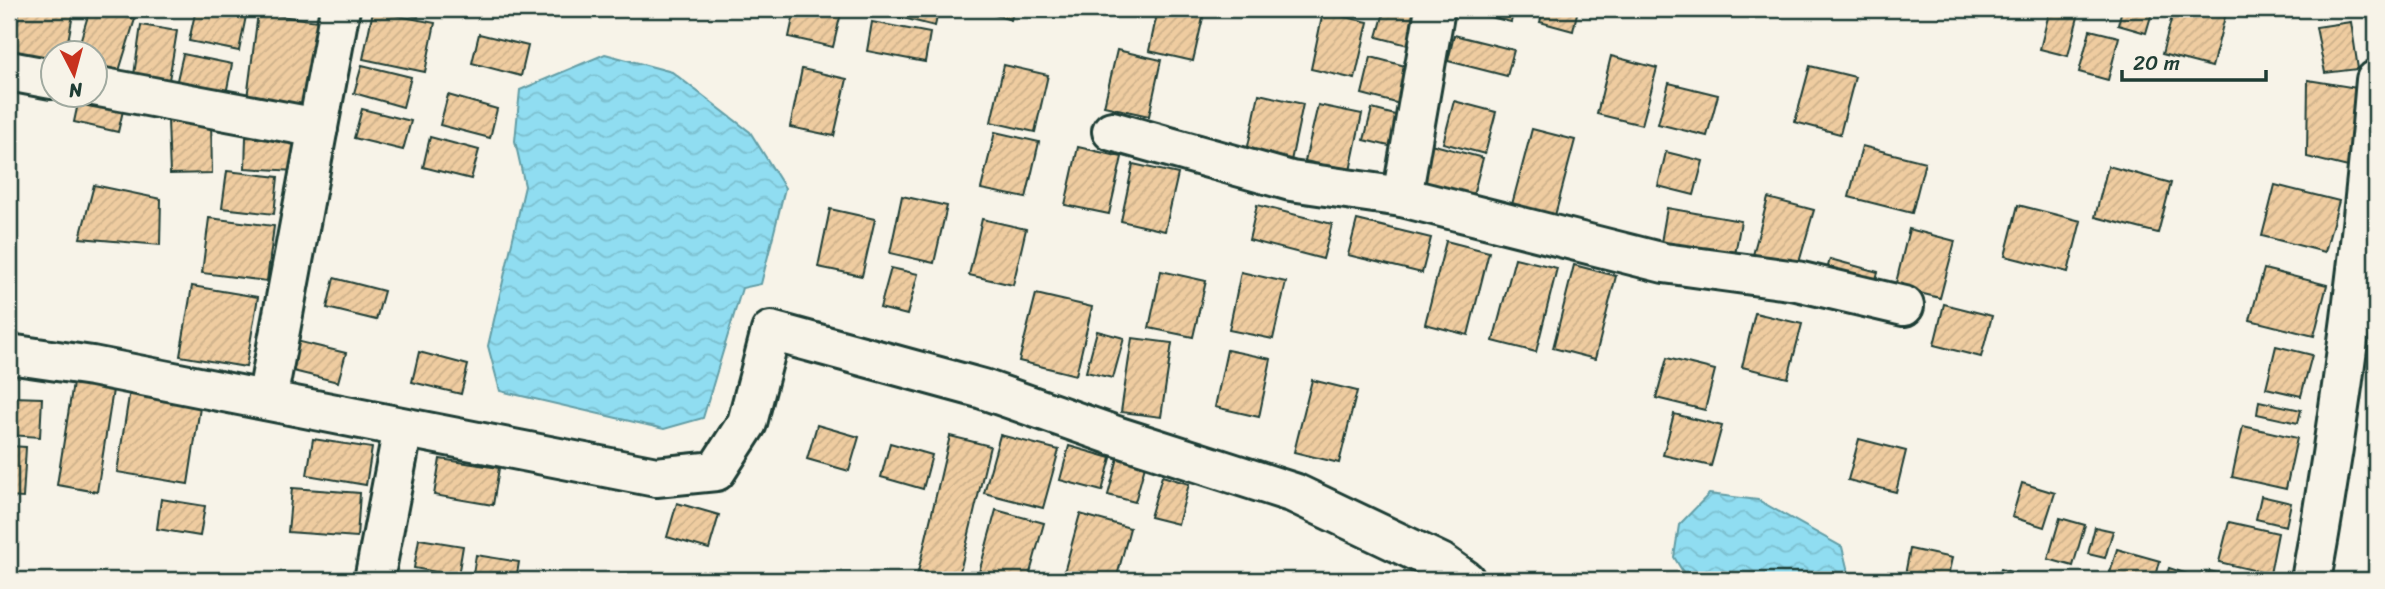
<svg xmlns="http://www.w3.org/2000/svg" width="2385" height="589" font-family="Sriracha,sans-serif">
	<defs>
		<pattern id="water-waves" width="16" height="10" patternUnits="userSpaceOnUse" patternTransform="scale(1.75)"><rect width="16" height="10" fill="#90ddf1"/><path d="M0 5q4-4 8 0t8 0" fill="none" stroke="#7cbfcf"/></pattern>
		<pattern id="building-hatch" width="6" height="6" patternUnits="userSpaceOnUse" patternTransform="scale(1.75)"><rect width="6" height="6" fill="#efcca0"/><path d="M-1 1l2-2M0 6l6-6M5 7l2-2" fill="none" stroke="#ccb08a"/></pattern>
	</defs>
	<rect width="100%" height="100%" fill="#f7f3e8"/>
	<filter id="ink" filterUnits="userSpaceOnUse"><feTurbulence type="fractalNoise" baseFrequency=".0143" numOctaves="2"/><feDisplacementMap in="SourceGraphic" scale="14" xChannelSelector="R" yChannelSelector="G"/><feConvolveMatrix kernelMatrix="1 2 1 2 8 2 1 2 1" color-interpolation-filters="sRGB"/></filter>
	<g filter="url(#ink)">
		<!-- water -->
		<g fill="url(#water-waves)" stroke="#639da5" stroke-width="2">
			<polygon points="605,54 672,72 750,132 785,188 761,284 742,288 703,418 664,429 500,391 488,346 525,186 515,141 520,90"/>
			<polygon points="1709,494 1758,500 1842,547 1850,580 1688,580 1674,557 1679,525"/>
		</g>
		<!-- building -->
		<g fill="url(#building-hatch)" stroke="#1f3d34" stroke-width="2">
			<polygon points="20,9 74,9 66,52 52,52 52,62 11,54"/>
			<polygon points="90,9 100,9 135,19 115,84 94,78 94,52 77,52"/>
			<polygon points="196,9 210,9 246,16 239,51 189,41"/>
			<polygon points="385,9 420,9 418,17"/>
			<polygon points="795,9 842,9 833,47 789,37"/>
			<polygon points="892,9 939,9 935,26 891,15"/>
			<polygon points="976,9 1014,9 1011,20"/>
			<polygon points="1158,9 1205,9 1193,61 1149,51"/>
			<polygon points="1385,9 1435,9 1435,52 1377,37"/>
			<polygon points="1458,9 1514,9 1511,22"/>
			<polygon points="1544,9 1578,9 1573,31 1540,22"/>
			<polygon points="2050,9 2079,13 2068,56 2040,49"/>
			<polygon points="2122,9 2153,9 2146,33 2118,25"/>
			<polygon points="2174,9 2227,9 2212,67 2162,54"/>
			<polygon points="373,11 435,23 425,72 363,59"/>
			<polygon points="1323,12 1368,22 1355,79 1311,69"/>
			<polygon points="258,13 318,21 305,114 246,106"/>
			<polygon points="872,22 930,33 925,62 867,51"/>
			<polygon points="2351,22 2358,69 2325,73 2316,27"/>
			<polygon points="141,25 177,31 169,80 134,75"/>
			<polygon points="2090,30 2119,37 2108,80 2079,72"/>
			<polygon points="479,34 528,46 521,76 472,63"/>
			<polygon points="1454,35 1514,50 1507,76 1448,61"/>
			<polygon points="1117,50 1161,60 1149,116 1104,106"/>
			<polygon points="183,54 232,64 225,99 175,89"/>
			<polygon points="1611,56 1657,68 1642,125 1597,114"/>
			<polygon points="1371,57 1428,72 1419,109 1362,94"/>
			<polygon points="362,65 411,77 403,107 354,93"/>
			<polygon points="1004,65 1048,75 1035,132 991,122"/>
			<polygon points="1810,66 1855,77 1840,134 1795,122"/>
			<polygon points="802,69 847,79 834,136 790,127"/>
			<polygon points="2308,80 2357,88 2348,167 2307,157"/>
			<polygon points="1669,83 1718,95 1707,136 1658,124"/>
			<polygon points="80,94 125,102 118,132 74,122"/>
			<polygon points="1259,94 1303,104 1291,161 1247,151"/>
			<polygon points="448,95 497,109 490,138 440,125"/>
			<polygon points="1454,101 1496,112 1485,154 1443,143"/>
			<polygon points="1318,105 1362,114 1350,171 1305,161"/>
			<polygon points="362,109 411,121 403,150 354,138"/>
			<polygon points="1372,109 1422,122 1414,152 1364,140"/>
			<polygon points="211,120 212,173 170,174 168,121"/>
			<polygon points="1532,129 1575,140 1553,223 1510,212"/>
			<polygon points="995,132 1039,142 1026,198 981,189"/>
			<polygon points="246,137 297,140 295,171 245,168"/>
			<polygon points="430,137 479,150 471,179 423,167"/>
			<polygon points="1427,143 1483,158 1472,199 1416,185"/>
			<polygon points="1862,146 1925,162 1912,213 1849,197"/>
			<polygon points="1078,147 1122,157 1109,214 1065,205"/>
			<polygon points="1666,152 1703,161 1694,195 1658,186"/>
			<polygon points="1133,164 1178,174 1165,231 1121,221"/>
			<polygon points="2108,166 2171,183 2158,233 2095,217"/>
			<polygon points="227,171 278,177 274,214 222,208"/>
			<polygon points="94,185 161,199 160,245 80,238"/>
			<polygon points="2275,185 2339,201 2325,252 2262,236"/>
			<polygon points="902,196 947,206 934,263 890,253"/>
			<polygon points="1768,198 1814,210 1798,266 1753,255"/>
			<polygon points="1257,205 1332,224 1323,259 1249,240"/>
			<polygon points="2018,205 2081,221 2068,272 2005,256"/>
			<polygon points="1667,208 1741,221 1733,266 1659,254"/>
			<polygon points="830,209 875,219 862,276 818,267"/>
			<polygon points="209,218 274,226 267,281 202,273"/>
			<polygon points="982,219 1026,229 1013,285 969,275"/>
			<polygon points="1357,220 1431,238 1422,273 1348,255"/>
			<polygon points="1909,229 1955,241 1940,298 1895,287"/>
			<polygon points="1446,241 1489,252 1468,335 1425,324"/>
			<polygon points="1515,258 1557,268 1536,352 1493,341"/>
			<polygon points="1830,259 1878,272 1868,312 1819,299"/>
			<polygon points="1574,265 1616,276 1595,359 1553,348"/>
			<polygon points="891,268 918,274 907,315 880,308"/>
			<polygon points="2264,269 2327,285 2314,336 2250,320"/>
			<polygon points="1161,271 1206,281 1193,337 1149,328"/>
			<polygon points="1241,272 1286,282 1273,339 1229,330"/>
			<polygon points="334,278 384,291 376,320 327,308"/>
			<polygon points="192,286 258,297 246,367 180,356"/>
			<polygon points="1036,294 1092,307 1076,375 1019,361"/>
			<polygon points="1944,304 1992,316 1981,357 1934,345"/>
			<polygon points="1755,313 1802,324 1788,378 1742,367"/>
			<polygon points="1097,331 1124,338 1113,378 1086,372"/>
			<polygon points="1132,338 1172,343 1161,417 1121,412"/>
			<polygon points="296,341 346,353 338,382 289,370"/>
			<polygon points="2276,346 2312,355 2301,396 2266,388"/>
			<polygon points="1227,350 1271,359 1259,417 1215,407"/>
			<polygon points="419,352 468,365 461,394 412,382"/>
			<polygon points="1667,358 1715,370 1705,410 1656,398"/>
			<polygon points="1312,380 1357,391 1339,463 1294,452"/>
			<polygon points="73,383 113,390 97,492 57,485"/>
			<polygon points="130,390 201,401 188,484 117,472"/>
			<polygon points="12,397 42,398 40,437 10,435"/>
			<polygon points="2259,401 2301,410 2298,423 2257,414"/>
			<polygon points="1674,414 1722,426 1711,466 1663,455"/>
			<polygon points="817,425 859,437 849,471 807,459"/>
			<polygon points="2243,426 2297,438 2286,489 2232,477"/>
			<polygon points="1000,435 1059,450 1043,508 984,493"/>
			<polygon points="950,436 990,446 958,580 918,572"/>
			<polygon points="313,439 372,448 366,485 307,475"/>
			<polygon points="1859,439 1906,451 1896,492 1848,480"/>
			<polygon points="890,443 932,455 923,489 881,477"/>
			<polygon points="9,446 26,447 23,498 9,497"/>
			<polygon points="1069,446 1111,458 1102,491 1060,480"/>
			<polygon points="1119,454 1146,462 1135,502 1108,495"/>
			<polygon points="440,459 499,468 493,505 434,495"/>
			<polygon points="1162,476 1189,484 1178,524 1150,517"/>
			<polygon points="2022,483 2055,493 2044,527 2012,517"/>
			<polygon points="292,488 360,493 357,537 288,532"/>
			<polygon points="2261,496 2291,503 2286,526 2256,519"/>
			<polygon points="161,499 205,506 200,536 157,529"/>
			<polygon points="677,503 719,515 709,549 667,537"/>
			<polygon points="996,510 1044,523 1028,580 994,580 978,576"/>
			<polygon points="1080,514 1130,528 1116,580 1062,580"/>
			<polygon points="2060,518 2085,525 2073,566 2048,559"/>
			<polygon points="2229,522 2278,533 2270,574 2219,562"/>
			<polygon points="2095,527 2113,531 2105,558 2088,554"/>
			<polygon points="419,539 463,546 458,576 414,568"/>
			<polygon points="1910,549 1952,558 1947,580 1904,580"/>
			<polygon points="2117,549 2160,561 2155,580 2108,580"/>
			<polygon points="476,555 519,562 516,580 472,580"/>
			<polygon points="2169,568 2200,578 2200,580 2165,580"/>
			<polygon points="2001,569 2038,580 1998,580"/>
			<polygon points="2209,571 2248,580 2207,580"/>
		</g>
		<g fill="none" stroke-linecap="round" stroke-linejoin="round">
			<defs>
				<g id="street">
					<polyline points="1435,9 1402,197 1664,263 1797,281 1904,306"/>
					<polyline points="9,71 52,79"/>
					<polyline points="94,86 318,128"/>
					<polyline points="1112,131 1291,181 1402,197"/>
					<polyline points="9,354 92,366 656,477 716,471 747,423 771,331 983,389 1116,436 1294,493 1441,563 1465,580"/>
					<polyline points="267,400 340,9"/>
					<polyline points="374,580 403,428"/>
					<path d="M 2311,580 C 2341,415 2362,247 2376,80"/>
				</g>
			</defs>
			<!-- street casing -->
			<use href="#street" stroke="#1f3d34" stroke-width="44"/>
			<!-- street -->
			<use href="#street" stroke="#f7f3e8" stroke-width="38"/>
		</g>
	</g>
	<!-- margin -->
	<rect width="2385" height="589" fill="none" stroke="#f7f3e8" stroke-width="35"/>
	<rect x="18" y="18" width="2350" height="554" fill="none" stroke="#1f3d34" stroke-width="2.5" filter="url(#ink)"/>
	<!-- north arrow -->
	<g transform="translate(74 74) rotate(174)"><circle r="33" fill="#f7f3e8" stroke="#a1aaa0" stroke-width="2"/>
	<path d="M0-5L12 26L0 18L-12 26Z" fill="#c8321e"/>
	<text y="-10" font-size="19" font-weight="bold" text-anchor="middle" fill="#1f3d34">N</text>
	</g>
	<!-- scale -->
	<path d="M2122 70v10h144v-10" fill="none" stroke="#1f3d34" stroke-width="3.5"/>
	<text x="2133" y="70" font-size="21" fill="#1f3d34" stroke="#f7f3e8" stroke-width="5" paint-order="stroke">20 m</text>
</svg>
